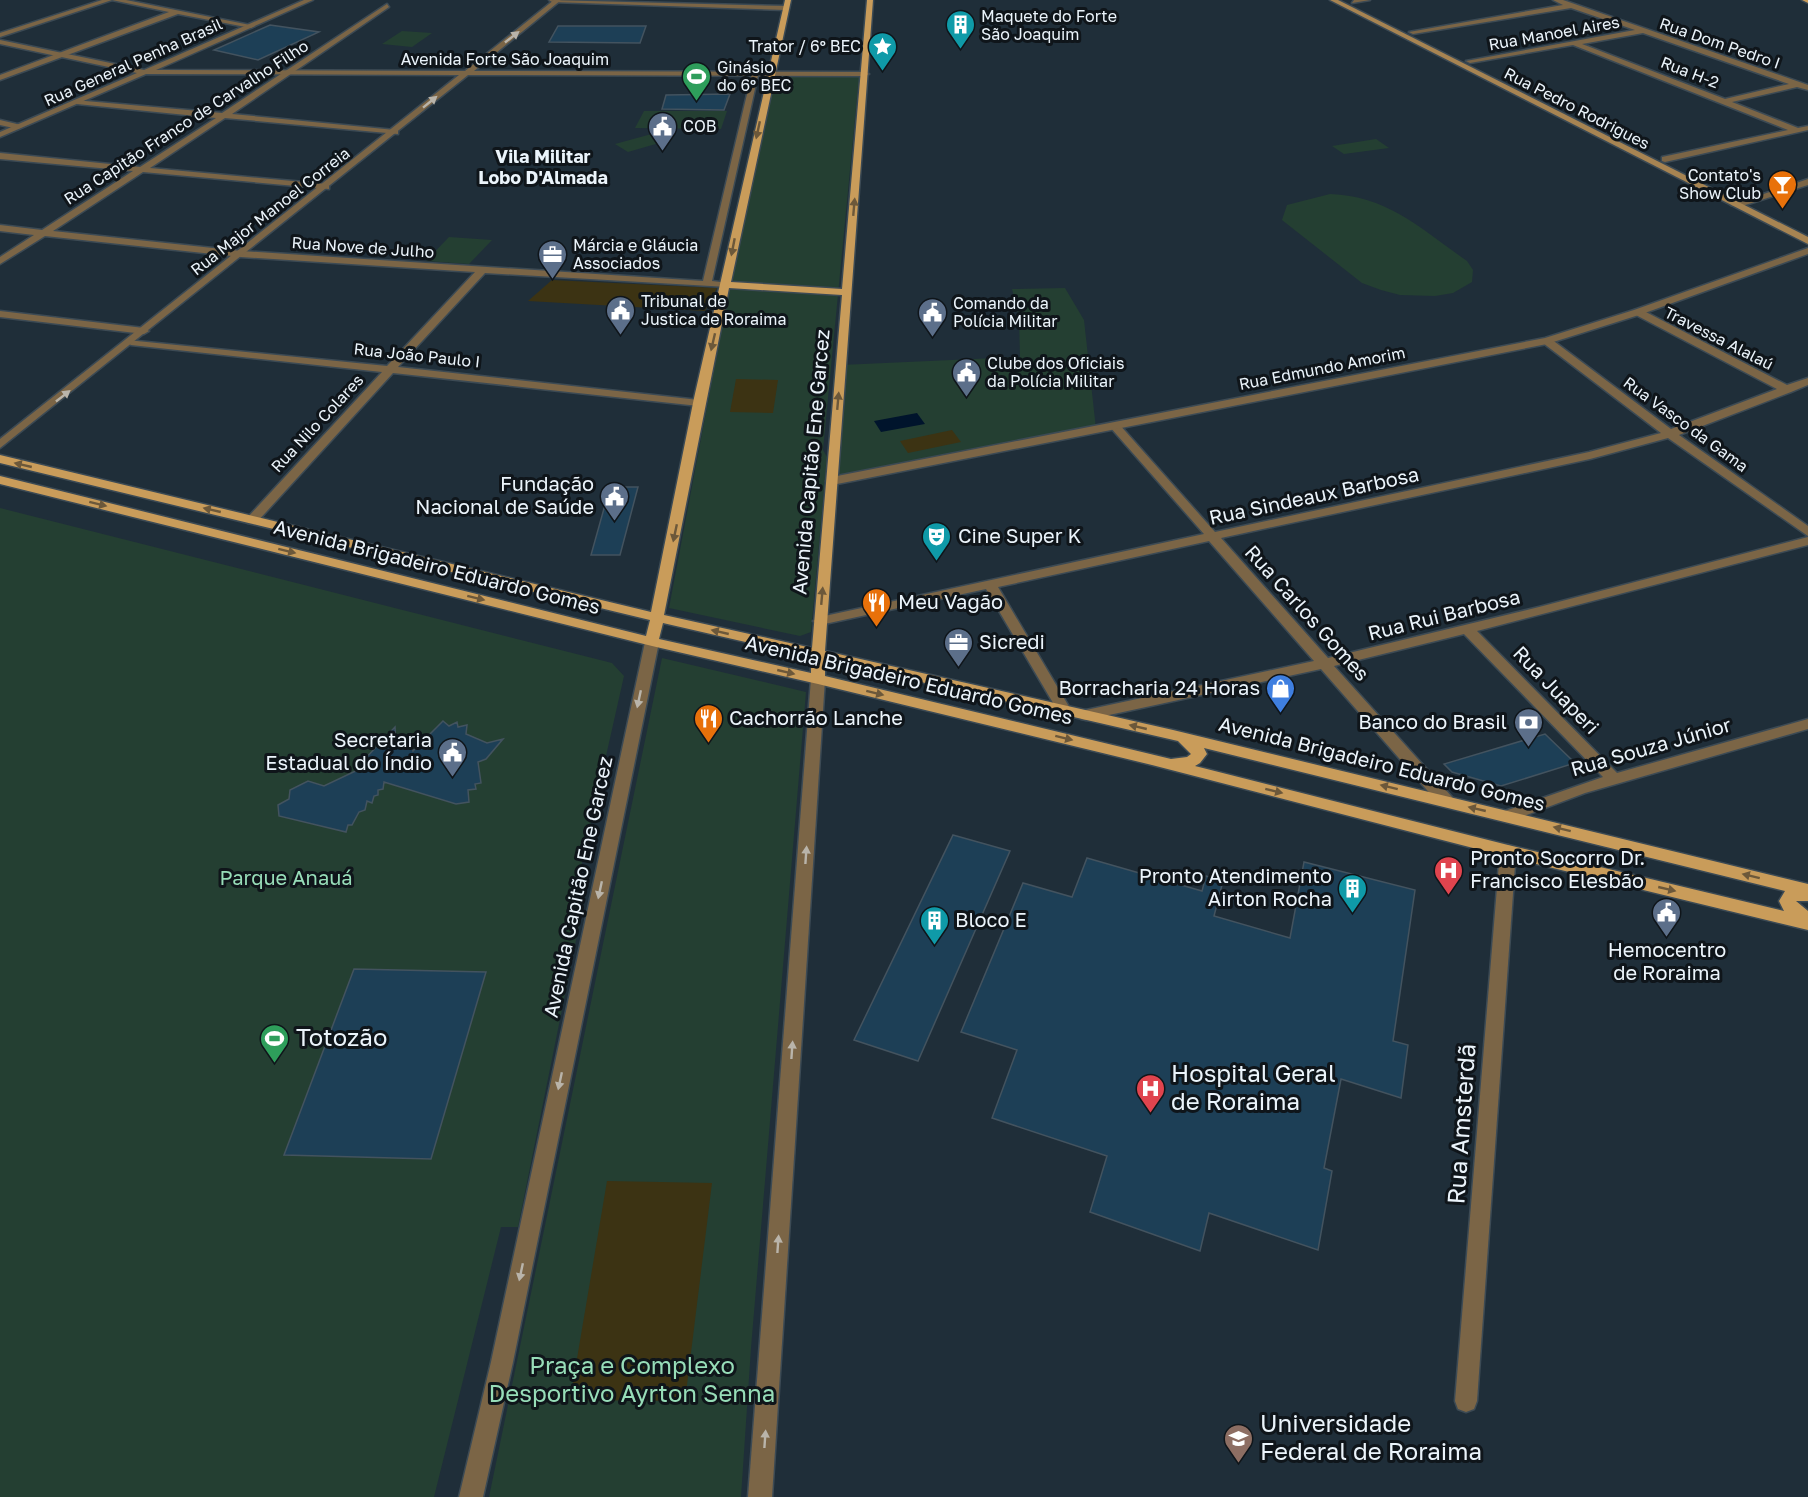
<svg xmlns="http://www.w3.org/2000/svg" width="1808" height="1497" font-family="'Golos Text',sans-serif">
	<rect width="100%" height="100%" fill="#1f2e39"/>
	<!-- green -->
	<g fill="#243f32">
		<polygon points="402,31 432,33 412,47 382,44"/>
		<polygon points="770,73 865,74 865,83 858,87 823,450 827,457 811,632 800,636 669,608"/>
		<polygon points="644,111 727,111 721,129 635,128"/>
		<polygon points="659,132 673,139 628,152 615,144"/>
		<polygon points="1376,139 1389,148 1344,154 1332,146"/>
		<path d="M 1330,194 C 1388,196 1421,229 1467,261 L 1473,270 L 1472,282 L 1453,293 L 1435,296 L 1400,295 L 1381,290 L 1362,283 L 1282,220 L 1287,205 Z"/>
		<polygon points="449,237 492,240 469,264 426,261"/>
		<polygon points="1065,288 1084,320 1096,429 832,481 841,365 1020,357 1019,318 1012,289"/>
		<polygon points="0,508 612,663 624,676 577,885 587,886 518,1227 501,1227 434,1497 0,1497"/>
		<polygon points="662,658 806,692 751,1348 741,1497 489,1497"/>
	</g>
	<!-- sand -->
	<g fill="#3c3313">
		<polygon points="552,280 717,288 705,311 528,301"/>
		<polygon points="736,379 778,380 773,413 730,412"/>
		<polygon points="952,430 961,442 908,453 900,441"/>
		<polygon points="607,1181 712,1183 685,1401 570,1400"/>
	</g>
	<!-- water -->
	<polygon fill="#00142c" points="917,413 925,424 881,432 874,421"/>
	<!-- building -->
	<g fill="#1d3f56" stroke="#43535f" stroke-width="1.5">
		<polygon points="270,25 319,32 258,60 214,50"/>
		<polygon points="558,26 646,26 640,43 549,42"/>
		<polygon points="730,94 724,110 662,109 666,95"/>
		<polygon points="610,487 638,487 620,555 591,555"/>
		<polygon points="443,721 449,726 457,722 458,727 467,725 466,734 487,743 503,739 486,759 478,762 481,783 475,784 476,789 468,790 469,802 456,804 384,782 383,789 378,790 378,795 374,796 372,803 367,801 365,810 359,812 352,825 348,825 346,832 279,816 278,805 289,799 290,790 308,781 324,786 364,767 363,761 395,727 396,746 410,740 413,751"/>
		<polygon points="1545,734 1575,763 1501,786 1452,772 1444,764"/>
		<polygon points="953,835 1010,851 918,1061 854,1040"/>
		<polygon points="1087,858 1202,891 1206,876 1223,881 1214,916 1290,938 1304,862 1415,890 1393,1041 1408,1045 1401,1098 1341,1079 1324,1168 1332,1171 1318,1250 1209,1213 1200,1251 1090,1212 1107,1156 992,1118 1017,1050 961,1032 1023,883 1072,897"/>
		<polygon points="354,969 486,972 431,1159 284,1155"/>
	</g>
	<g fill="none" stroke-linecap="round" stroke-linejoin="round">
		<defs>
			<g id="minor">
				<polygon points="112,0 126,0 255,26 251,28 178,14 0,80 0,75 169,12"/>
				<polygon points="549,0 786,6 789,8 786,10 552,2"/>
				<polygon points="1354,0 1370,0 1352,3"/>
				<path d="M 1553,0 L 1563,0 L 1808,85 L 1808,90 L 1797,87 L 1732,102 L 1798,128 L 1808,126 L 1808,130 L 1665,162 L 1662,161 L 1662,157 L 1788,130 L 1573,45 L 1470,63 L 1466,61 L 1635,30 L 1571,8 L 1413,34 L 1409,32 L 1563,5 ZM 1643,33 L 1789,84 L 1725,99 L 1582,44 Z"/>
				<polygon points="387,4 389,7 232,114 395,130 398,130 398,134 225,118 150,168 326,184 329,185 329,189 143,172 53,231 241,251 703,281 752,73 759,71 712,281 728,283 728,287 485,273 398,367 699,400 705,403 699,406 393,373 256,523 248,523 248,517 382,372 131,345 126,342 127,340 387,366 475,272 241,257 45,236 0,264 0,257 34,235 0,231 0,225 42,230 133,171 0,159 0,153 140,167 216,118 77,104 73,102 74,100 222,113"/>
				<polygon points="0,120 21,125 22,127 18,129 0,125"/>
				<polygon points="1808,179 1808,185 1739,207 1731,205"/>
				<polygon points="1634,310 1642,310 1787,385 1808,378 1808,385 1791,392 1679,435 1808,526 1808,536 1668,438 1590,459 1221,538 1328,658 1539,607 1808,537 1808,545 1477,631 1617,773 1808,719 1808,729 1585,793 1508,822 1502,820 1500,816 1502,812 1603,777 1464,634 1334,666 1452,797 1454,801 1452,805 1440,805 1321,669 1086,720 1081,719 1079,715 1081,711 1086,710 1314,661 1209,541 998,587 1071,710 1064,715 1059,713 986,589 820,625 813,621 820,617 1204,534 1110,427 1110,423 1118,423 1215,532 1589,452 1661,433 1543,343 1543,339 1551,339 1671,429 1777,389 1634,314"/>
				<polygon points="0,311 144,328 149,331 144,334 0,317"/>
				<polygon points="1508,845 1514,847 1516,851 1477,1401 1474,1409 1466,1412 1458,1409 1455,1401 1500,851 1502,847"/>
			</g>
			<g id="tertiary">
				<polygon points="102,0 112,0 0,37 0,33"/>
				<polygon points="304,0 313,0 156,70 465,71 554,0 561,0 474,71 865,72 869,74 865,76 468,75 0,448 0,439 459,75 146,74 0,137 0,132 137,73 0,44 0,40 144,70"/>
				<polygon points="1808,248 1808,254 1642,314 1547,344 832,485 826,481 832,477 1545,338 1634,310"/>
				<polygon points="652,638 659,642 513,1362 483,1497 459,1497 491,1362 645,642"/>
				<polygon points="818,674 825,679 772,1497 748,1497 811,679"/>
			</g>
			<polygon id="secondary" points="1330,0 1338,0 1808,237 1808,244"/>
			<g id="primary">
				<path d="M 785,0 L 791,0 L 731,282 L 842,289 L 867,0 L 873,0 L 825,651 L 1173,730 L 1808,884 L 1808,901 L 1796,901 L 1808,911 L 1808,930 L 1508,857 L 1152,765 L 818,684 L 652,646 L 0,484 L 0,476 L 646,636 L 650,620 L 0,463 L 0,455 L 651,612 L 694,398 ZM 729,288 L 842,295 L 812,648 L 664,615 ZM 663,623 L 811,657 L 811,673 L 659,639 ZM 825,660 L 1178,741 L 1191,754 L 1187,757 L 1171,759 L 825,676 ZM 1204,748 L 1785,891 L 1779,901 L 1784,911 L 1508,845 L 1195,766 L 1200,763 L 1207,754 Z"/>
				<polygon points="1802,0 1808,0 1808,3"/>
			</g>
		</defs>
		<!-- minor casing -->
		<use href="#minor" stroke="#3c4a54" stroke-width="3"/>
		<!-- tertiary casing -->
		<use href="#tertiary" stroke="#3c4a54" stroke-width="3"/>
		<!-- secondary casing -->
		<use href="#secondary" stroke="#3c4a54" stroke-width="3"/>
		<!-- primary casing -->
		<use href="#primary" stroke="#3c4a54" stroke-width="3"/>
		<!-- minor -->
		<use href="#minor" fill="#7b6546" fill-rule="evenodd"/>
		<!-- tertiary -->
		<use href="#tertiary" fill="#7b6546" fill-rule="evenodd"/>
		<!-- secondary -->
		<use href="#secondary" fill="#a78452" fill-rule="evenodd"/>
		<!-- primary -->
		<use href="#primary" fill="#c99c5a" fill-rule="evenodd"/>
	</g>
	<!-- one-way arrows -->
	<defs><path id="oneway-solid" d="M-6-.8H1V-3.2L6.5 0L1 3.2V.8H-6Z" transform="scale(1.5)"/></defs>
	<g fill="#b9b4aa">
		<use href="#oneway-solid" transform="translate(512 37) rotate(-38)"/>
		<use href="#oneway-solid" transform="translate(430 102) rotate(-39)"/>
		<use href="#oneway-solid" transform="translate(63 396) rotate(-38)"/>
		<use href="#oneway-solid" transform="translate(639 699) rotate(102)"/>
		<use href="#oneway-solid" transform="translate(806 855) rotate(-86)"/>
		<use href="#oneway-solid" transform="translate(600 890) rotate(102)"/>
		<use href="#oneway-solid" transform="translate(792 1050) rotate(-86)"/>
		<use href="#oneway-solid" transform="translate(560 1081) rotate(102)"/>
		<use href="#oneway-solid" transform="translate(778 1244) rotate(-86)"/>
		<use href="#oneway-solid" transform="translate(521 1272) rotate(102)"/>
		<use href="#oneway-solid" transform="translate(765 1439) rotate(-86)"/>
	</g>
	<g fill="#6c583a">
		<use href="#oneway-solid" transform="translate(758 130) rotate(102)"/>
		<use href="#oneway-solid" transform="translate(854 207) rotate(-85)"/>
		<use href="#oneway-solid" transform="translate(733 247) rotate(101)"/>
		<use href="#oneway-solid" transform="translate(713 342) rotate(103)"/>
		<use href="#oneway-solid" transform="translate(838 401) rotate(-85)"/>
		<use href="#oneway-solid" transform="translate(23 465) rotate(-167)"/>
		<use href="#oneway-solid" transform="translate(98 504) rotate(14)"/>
		<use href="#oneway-solid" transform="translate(212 510) rotate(-167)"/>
		<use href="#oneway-solid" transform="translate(675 533) rotate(102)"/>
		<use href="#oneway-solid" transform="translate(287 551) rotate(14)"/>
		<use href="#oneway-solid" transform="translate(822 596) rotate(-85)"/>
		<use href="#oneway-solid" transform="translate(476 598) rotate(14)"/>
		<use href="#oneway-solid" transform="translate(720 632) rotate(-167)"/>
		<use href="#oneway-solid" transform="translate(786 672) rotate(13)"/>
		<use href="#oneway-solid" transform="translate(875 693) rotate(14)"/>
		<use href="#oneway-solid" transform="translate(1138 727) rotate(-167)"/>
		<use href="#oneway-solid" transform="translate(1064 738) rotate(14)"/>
		<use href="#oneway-solid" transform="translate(1389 787) rotate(-166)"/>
		<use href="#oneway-solid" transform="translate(1274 791) rotate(14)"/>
		<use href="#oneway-solid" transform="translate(1477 809) rotate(-167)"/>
		<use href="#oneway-solid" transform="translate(1562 829) rotate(-166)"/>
		<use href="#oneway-solid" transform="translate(1751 876) rotate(-166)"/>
		<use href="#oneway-solid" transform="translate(1667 889) rotate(13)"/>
	</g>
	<!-- icons -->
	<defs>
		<symbol id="building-pin" viewBox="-11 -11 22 30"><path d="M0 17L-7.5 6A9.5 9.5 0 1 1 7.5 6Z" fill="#0f9aa8" stroke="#0f151a"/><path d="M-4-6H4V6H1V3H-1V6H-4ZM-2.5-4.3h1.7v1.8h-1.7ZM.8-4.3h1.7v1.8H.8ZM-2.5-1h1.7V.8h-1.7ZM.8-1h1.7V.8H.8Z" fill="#fff"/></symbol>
		<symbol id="sight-pin" viewBox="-11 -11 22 30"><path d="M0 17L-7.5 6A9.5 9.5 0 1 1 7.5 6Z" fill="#0f9aa8" stroke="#0f151a"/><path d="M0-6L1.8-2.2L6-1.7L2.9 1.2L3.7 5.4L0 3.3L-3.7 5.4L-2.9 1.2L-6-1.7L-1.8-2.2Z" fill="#fff"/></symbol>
		<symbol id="stadium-pin" viewBox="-11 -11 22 30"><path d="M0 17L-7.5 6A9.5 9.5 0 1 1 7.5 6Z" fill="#2e9e5b" stroke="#0f151a"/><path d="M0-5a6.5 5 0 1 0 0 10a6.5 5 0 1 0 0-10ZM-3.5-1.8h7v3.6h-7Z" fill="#fff"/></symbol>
		<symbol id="civic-pin" viewBox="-11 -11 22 30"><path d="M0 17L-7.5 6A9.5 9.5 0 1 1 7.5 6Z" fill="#5c6f8a" stroke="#0f151a"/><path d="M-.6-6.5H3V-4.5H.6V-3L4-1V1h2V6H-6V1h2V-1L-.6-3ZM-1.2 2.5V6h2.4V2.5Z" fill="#fff"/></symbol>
		<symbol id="bar-pin" viewBox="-11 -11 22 30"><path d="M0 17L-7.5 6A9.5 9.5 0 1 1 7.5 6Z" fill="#e8710a" stroke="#0f151a"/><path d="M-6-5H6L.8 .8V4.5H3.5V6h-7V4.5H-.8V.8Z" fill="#fff"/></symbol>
		<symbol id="office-pin" viewBox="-11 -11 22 30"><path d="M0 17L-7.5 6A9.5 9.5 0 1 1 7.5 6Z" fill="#5c6f8a" stroke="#0f151a"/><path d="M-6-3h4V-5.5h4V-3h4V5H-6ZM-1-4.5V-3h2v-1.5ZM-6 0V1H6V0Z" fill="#fff"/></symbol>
		<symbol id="theatre-pin" viewBox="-11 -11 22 30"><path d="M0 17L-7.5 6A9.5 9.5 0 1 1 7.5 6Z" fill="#0f9aa8" stroke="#0f151a"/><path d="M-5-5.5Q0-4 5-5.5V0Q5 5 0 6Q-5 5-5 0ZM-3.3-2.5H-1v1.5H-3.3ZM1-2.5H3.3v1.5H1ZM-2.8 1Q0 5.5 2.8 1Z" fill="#fff"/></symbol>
		<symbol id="restaurant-pin" viewBox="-11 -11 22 30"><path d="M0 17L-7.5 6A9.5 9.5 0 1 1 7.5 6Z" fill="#e8710a" stroke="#0f151a"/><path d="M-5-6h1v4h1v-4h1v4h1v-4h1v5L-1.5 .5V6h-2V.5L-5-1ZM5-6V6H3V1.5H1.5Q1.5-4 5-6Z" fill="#fff"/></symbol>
		<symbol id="shop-pin" viewBox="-11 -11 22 30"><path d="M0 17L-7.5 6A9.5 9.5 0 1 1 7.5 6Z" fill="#3f7fe0" stroke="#0f151a"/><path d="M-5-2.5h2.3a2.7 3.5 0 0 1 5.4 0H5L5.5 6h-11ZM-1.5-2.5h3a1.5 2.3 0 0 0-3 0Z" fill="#fff"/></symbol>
		<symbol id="bank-pin" viewBox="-11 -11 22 30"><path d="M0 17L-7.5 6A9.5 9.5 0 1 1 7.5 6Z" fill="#5c6f8a" stroke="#0f151a"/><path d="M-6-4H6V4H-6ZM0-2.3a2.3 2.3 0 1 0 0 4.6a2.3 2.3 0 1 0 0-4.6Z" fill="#fff"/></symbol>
		<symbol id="hospital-pin" viewBox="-11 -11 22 30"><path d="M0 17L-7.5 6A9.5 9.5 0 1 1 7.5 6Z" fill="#e0444e" stroke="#0f151a"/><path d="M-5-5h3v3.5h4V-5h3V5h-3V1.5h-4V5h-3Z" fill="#fff"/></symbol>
		<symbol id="university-pin" viewBox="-11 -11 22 30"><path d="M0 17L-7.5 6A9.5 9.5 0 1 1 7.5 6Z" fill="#8d6e63" stroke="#0f151a"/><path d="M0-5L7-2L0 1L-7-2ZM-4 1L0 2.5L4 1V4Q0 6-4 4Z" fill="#fff"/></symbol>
	</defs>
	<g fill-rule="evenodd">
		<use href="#building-pin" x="944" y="8" width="33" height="45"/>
		<use href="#sight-pin" x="866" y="30" width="33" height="45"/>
		<use href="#stadium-pin" x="680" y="60" width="33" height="45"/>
		<use href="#civic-pin" x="646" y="110" width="33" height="45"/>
		<use href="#bar-pin" x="1766" y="168" width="33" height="45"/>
		<use href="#office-pin" x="536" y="238" width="33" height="45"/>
		<use href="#civic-pin" x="604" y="294" width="33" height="45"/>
		<use href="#civic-pin" x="916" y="296" width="33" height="45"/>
		<use href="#civic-pin" x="950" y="356" width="33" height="45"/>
		<use href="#civic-pin" x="598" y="480" width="33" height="45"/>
		<use href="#theatre-pin" x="920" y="520" width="33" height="45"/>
		<use href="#restaurant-pin" x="860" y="586" width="33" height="45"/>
		<use href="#office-pin" x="942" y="626" width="33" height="45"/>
		<use href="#shop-pin" x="1264" y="672" width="33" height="45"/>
		<use href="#restaurant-pin" x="692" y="702" width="33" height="45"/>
		<use href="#bank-pin" x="1512" y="706" width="33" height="45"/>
		<use href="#civic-pin" x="436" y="736" width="33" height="45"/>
		<use href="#hospital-pin" x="1432" y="854" width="33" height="45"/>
		<use href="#building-pin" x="1336" y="872" width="33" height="45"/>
		<use href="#civic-pin" x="1650" y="896" width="33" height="45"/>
		<use href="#building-pin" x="918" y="904" width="33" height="45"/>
		<use href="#stadium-pin" x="258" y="1022" width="33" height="45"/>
		<use href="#hospital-pin" x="1134" y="1072" width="33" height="45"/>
		<use href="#university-pin" x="1222" y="1422" width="33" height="45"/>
	</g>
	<g text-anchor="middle" stroke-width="6" stroke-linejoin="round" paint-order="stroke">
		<!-- far-poi labels -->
		<g font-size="16" fill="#ebf4fb" stroke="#0f151a" text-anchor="start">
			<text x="981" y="22">Maquete do Forte<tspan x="981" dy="18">São Joaquim</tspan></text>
			<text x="861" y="52" text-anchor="end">Trator / 6º BEC</text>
			<text x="717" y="73">Ginásio<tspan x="717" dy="18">do 6º BEC</tspan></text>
			<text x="683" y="132">COB</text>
			<text x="1761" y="181" text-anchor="end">Contato's<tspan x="1761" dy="18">Show Club</tspan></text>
			<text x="573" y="251">Márcia e Gláucia<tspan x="573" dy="18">Associados</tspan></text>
			<text x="641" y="307">Tribunal de<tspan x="641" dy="18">Justica de Roraima</tspan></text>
			<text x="953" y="309">Comando da<tspan x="953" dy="18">Polícia Militar</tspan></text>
			<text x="987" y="369">Clube dos Oficiais<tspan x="987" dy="18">da Polícia Militar</tspan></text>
		</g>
		<!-- far-street labels -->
		<g font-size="16" fill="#ebf4fb" stroke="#0f151a">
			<text transform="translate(1554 33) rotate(-10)" y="6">Rua Manoel Aires</text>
			<text transform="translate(1720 43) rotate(19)" y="6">Rua Dom Pedro I</text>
			<text x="505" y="65">Avenida Forte São Joaquim</text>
			<text transform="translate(133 62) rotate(-24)" y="6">Rua General Penha Brasil</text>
			<text transform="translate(1690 72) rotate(21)" y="6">Rua H-2</text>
			<text transform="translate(1577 108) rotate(27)" y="6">Rua Pedro Rodrigues</text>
			<text transform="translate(186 122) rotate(-33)" y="6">Rua Capitão Franco de Carvalho Filho</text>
			<text transform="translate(270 211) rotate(-38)" y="6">Rua Major Manoel Correia</text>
			<text transform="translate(363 247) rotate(4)" y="6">Rua Nove de Julho</text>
			<text transform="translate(1719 338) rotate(27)" y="6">Travessa Alalaú</text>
			<text transform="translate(417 355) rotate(6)" y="6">Rua João Paulo I</text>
			<text transform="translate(1322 368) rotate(-11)" y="6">Rua Edmundo Amorim</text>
			<text transform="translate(317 423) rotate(-47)" y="6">Rua Nilo Colares</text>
			<text transform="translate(1686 424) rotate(36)" y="6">Rua Vasco da Gama</text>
		</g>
		<!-- far-quarter labels -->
		<g font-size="18" font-weight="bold" fill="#ebf4fb" stroke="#0f151a">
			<text x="543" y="163">Vila Militar<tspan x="543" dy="21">Lobo D'Almada</tspan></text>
		</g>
		<!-- street labels -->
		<g font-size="20" fill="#ebf4fb" stroke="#0f151a">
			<text transform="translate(811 462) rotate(-85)" y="7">Avenida Capitão Ene Garcez</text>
			<text transform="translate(1314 496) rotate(-12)" y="7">Rua Sindeaux Barbosa</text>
			<text transform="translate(437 567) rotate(14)" y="7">Avenida Brigadeiro Eduardo Gomes</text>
			<text transform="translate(1307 613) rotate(48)" y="7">Rua Carlos Gomes</text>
			<text transform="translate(1444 615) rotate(-14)" y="7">Rua Rui Barbosa</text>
			<text transform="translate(909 680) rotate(13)" y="7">Avenida Brigadeiro Eduardo Gomes</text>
			<text transform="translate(1556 690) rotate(46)" y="7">Rua Juaperi</text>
			<text transform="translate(1651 747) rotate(-16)" y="7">Rua Souza Júnior</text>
			<text transform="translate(1382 764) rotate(14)" y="7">Avenida Brigadeiro Eduardo Gomes</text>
			<text transform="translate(578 887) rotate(-78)" y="7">Avenida Capitão Ene Garcez</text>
		</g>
		<!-- poi labels -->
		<g font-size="20" fill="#ebf4fb" stroke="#0f151a" text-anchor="start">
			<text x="594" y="491" text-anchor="end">Fundação<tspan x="594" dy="23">Nacional de Saúde</tspan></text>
			<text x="958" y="543">Cine Super K</text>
			<text x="898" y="609">Meu Vagão</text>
			<text x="979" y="649">Sicredi</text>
			<text x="1260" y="695" text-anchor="end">Borracharia 24 Horas</text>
			<text x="729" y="725">Cachorrão Lanche</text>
			<text x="1507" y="729" text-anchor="end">Banco do Brasil</text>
			<text x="432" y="747" text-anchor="end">Secretaria<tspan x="432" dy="23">Estadual do Índio</tspan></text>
			<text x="1470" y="865">Pronto Socorro Dr.<tspan x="1470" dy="23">Francisco Elesbão</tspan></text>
			<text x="1332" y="883" text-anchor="end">Pronto Atendimento<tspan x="1332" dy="23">Airton Rocha</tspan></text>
			<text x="955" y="927">Bloco E</text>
			<text x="1667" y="957" text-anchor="middle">Hemocentro<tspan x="1667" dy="23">de Roraima</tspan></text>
		</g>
		<!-- park labels -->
		<g font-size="20" fill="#97ddb8" stroke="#0f151a">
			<text x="286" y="885">Parque Anauá</text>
		</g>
		<!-- near-poi labels -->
		<g font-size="24" fill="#ebf4fb" stroke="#0f151a" text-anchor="start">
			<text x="296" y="1046">Totozão</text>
			<text x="1171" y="1082">Hospital Geral<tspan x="1171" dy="28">de Roraima</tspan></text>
			<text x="1260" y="1432">Universidade<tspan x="1260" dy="28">Federal de Roraima</tspan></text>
		</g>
		<!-- near-street labels -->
		<g font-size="24" fill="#ebf4fb" stroke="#0f151a">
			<text transform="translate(1462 1124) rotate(-86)" y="8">Rua Amsterdã</text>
		</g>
		<!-- near-park labels -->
		<g font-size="24" fill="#97ddb8" stroke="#0f151a">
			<text x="632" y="1374">Praça e Complexo<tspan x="632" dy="28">Desportivo Ayrton Senna</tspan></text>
		</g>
	</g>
</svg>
